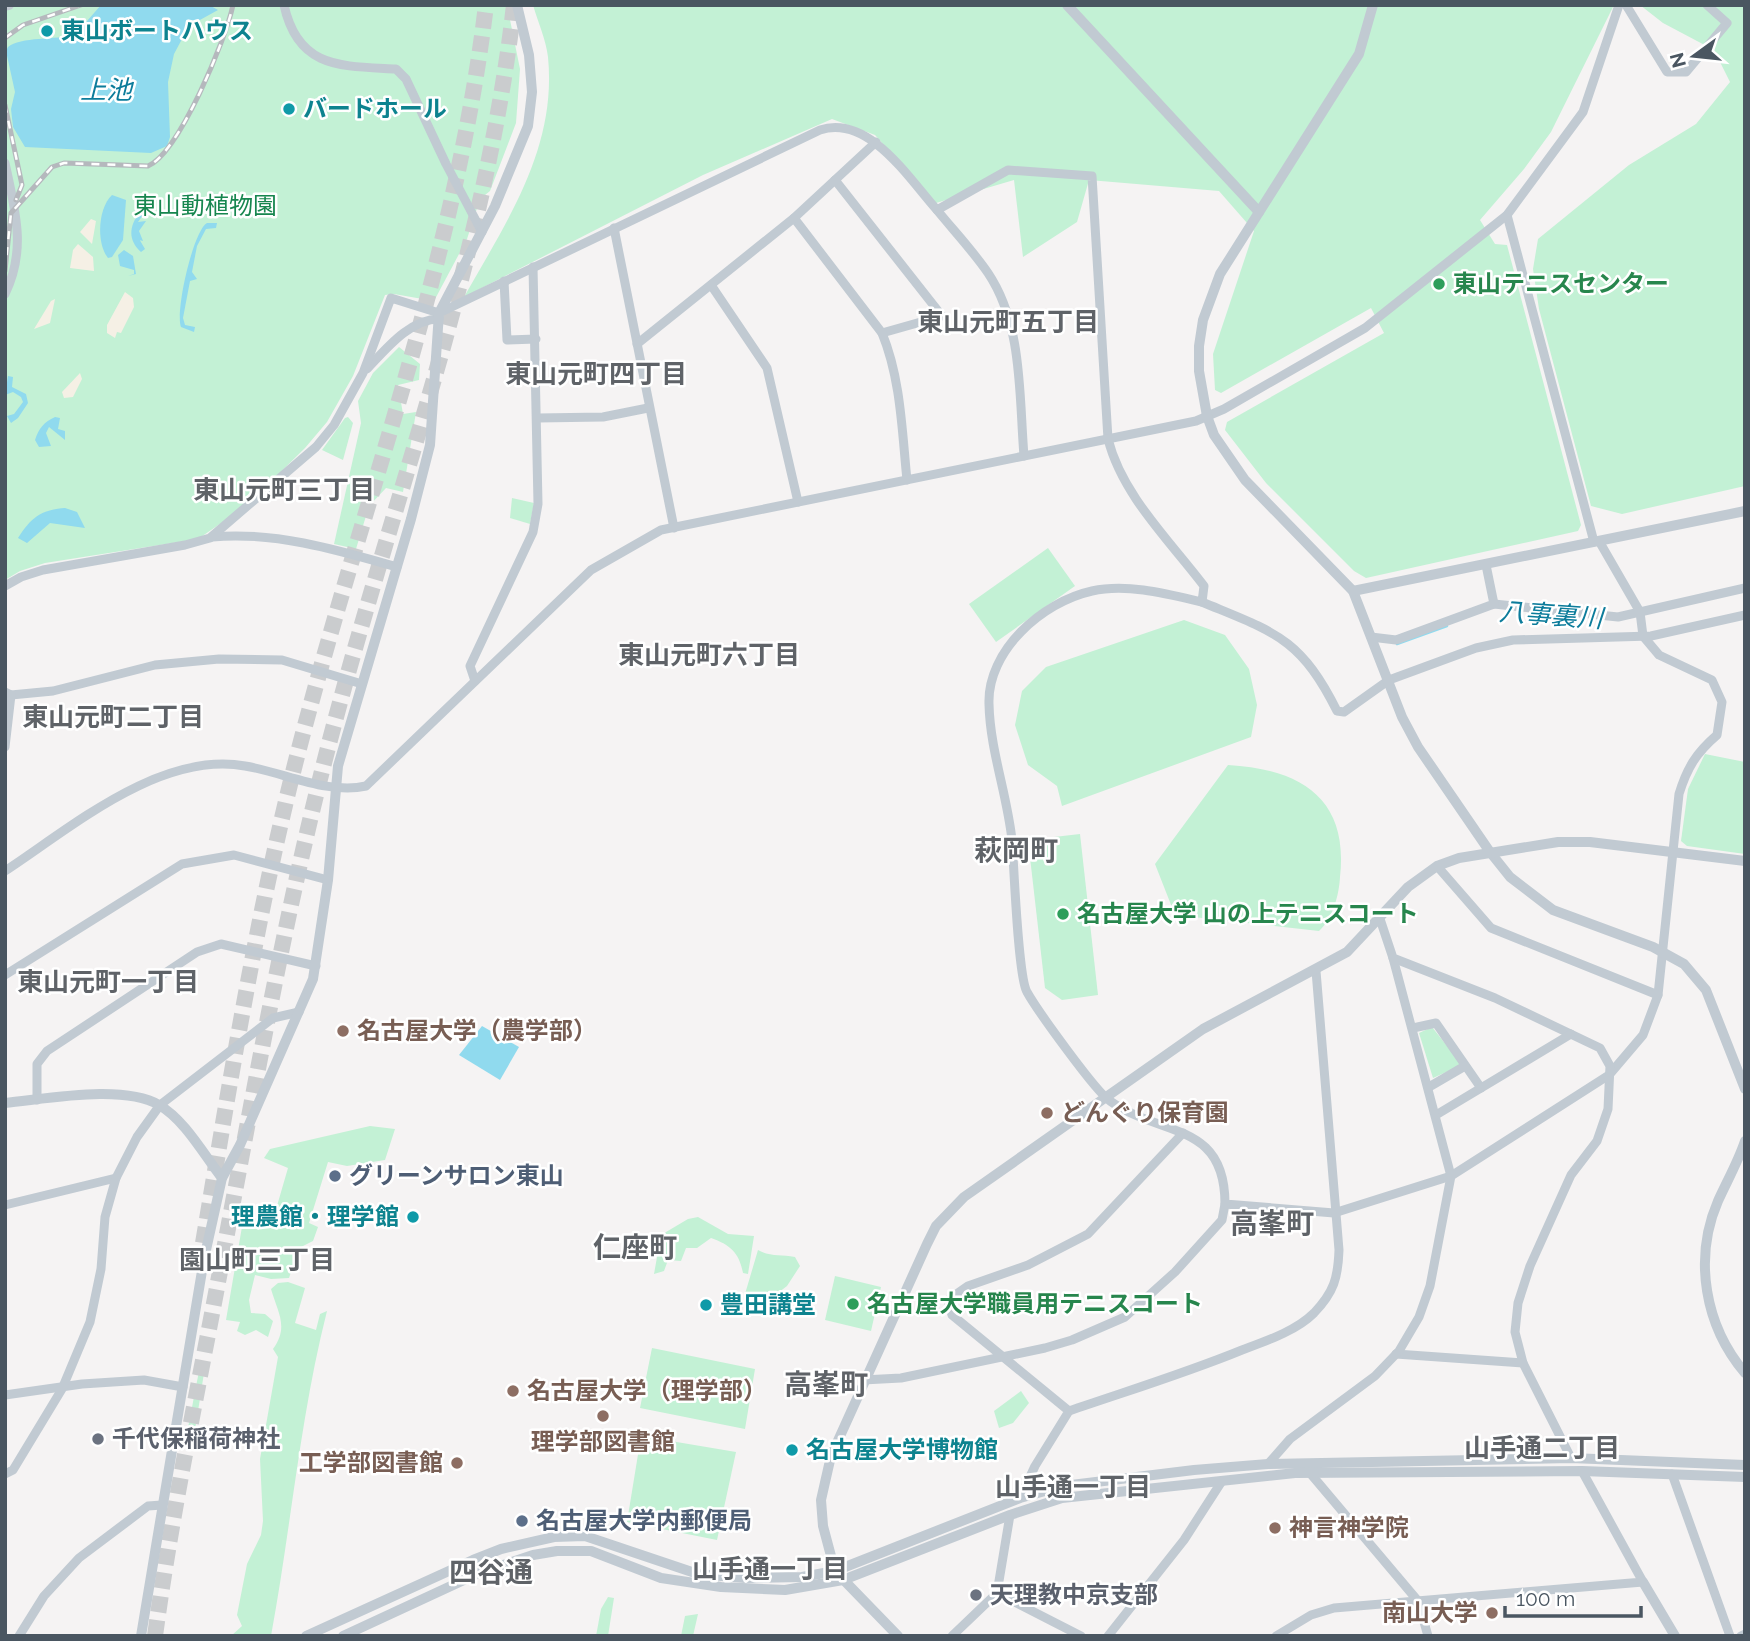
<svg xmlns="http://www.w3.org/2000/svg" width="1750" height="1641" font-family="Raleway,'Noto Sans JP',sans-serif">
	<rect width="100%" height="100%" fill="#f5f3f3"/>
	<!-- green -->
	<g fill="#c3f1d5">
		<polygon points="5,5 507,5 520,69 516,123 490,191 480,199 467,239 434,301 394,294 385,295 353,376 327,422 305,448 246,506 198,539 45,563 20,571 5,580"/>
		<path d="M 533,5 L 1613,7 L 1551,132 L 1524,169 L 1480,220 L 1495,244 L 1507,245 L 1581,525 L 1578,531 L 1366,578 L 1354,571 L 1266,483 L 1225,430 L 1227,422 L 1384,333 L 1371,308 L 1221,393 L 1215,390 L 1213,354 L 1254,231 L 1219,191 L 1089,180 L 1077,222 L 1023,257 L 1014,180 L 936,203 L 875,135 L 832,119 L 703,175 L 464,297 C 507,221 557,148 548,57 C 546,40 538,22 533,5 Z"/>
		<polygon points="1640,5 1745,5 1745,486 1622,514 1591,506 1539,309 1533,269 1538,239 1629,165 1696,124 1730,82 1714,50 1663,23"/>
		<polygon points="399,347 420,364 419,380 398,385 403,414 416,412 403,492 386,488 369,506 356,549 334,544 361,423 358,401 373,373"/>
		<polygon points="348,417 353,423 343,460 322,450 345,418"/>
		<polygon points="512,498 534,503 530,524 510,518"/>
		<polygon points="1048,548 1075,586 996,642 969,604"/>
		<polygon points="1184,620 1225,635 1249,669 1257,705 1251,737 1062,806 1057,786 1028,765 1015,725 1022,691 1046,667"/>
		<polygon points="1705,754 1745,762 1745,854 1687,846 1681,841 1688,789"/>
		<path d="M 1228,765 C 1299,769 1349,797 1340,877 C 1339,895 1333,918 1319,931 L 1175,915 L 1155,864 Z"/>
		<polygon points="1080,834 1098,995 1062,1000 1045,988 1028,840"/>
		<polygon points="1432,1027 1462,1065 1433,1078 1419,1033"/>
		<polygon points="370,1126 395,1129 385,1160 347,1166 328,1162 309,1223 318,1227 313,1241 299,1248 289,1278 271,1279 255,1275 249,1300 251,1313 265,1314 273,1321 268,1337 256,1330 245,1335 237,1331 240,1322 226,1320 244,1215 272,1223 288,1168 264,1158 270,1149"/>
		<path d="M 698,1217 L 728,1234 L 754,1236 L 748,1274 L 743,1273 C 739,1252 730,1245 711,1238 L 697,1248 L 686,1248 L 681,1261 L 668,1260 L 664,1271 L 654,1274 L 661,1235 L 688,1219 Z"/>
		<path d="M 758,1250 C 771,1257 781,1254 795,1257 L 800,1266 L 787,1286 L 770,1299 L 745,1294 Z"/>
		<polygon points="835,1276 881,1287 871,1331 825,1320"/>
		<path d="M 288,1282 L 305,1288 L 295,1323 L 316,1330 L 320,1314 L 327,1311 C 300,1417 291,1528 271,1636 L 231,1636 L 242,1626 L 237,1615 L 247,1564 L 261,1535 L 263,1521 L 260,1459 L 278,1357 L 273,1349 C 289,1327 278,1313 271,1289 L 278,1283 Z"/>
		<polygon points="652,1348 755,1369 745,1429 640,1408"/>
		<polygon points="200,1366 204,1373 195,1430 186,1438"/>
		<polygon points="1021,1391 1029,1403 1013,1423 999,1428 994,1411"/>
		<polygon points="641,1436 736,1452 717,1540 627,1522"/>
		<polygon points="608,1597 614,1598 608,1636 596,1636 601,1609"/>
		<polygon points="698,1614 693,1636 681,1636 685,1616"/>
	</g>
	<!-- sand -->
	<g fill="#f5f0e5">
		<polygon points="91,219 96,221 92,244 80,232"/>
		<polygon points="78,244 93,257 94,271 70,268 73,250"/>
		<polygon points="125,292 133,298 134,307 121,333 117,332 115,338 107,333 107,325"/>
		<polygon points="55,299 50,323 34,329 51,301"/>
		<polygon points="80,373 82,379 73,397 64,398 62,392"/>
	</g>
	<!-- water -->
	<g fill="#90daee">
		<path d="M 101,5 L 209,5 L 218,10 L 189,26 L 174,54 L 168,82 L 170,137 L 167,146 L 151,153 L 25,147 L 13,127 L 11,109 L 15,92 L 6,51 L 8,47 C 20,37 57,39 74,36 Z"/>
		<path d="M 112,195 L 126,200 L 123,240 L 112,257 L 108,258 C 96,243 98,208 112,195 Z"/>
		<path d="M 139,213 L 143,215 L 138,222 L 146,221 L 139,231 L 143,241 L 139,240 L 135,232 L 145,249 L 141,252 C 128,240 129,227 139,213 Z"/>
		<path d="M 207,223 L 217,223 L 216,228 L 206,229 L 197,246 L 192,272 L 197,279 L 190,281 L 183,318 L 185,325 L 195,327 L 194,332 L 181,327 C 175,312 193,231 207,223 Z"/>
		<polygon points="124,250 133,256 136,274 128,276 134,274 134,270 120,266 118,255"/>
		<polygon points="8,376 13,377 12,387 26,394 28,403 18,418 11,423 7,416 14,414 23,402 21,397 13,392 5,395"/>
		<path d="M 55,417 L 60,418 L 58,429 L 65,431 L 65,440 L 49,427 L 46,433 L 51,446 L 39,447 L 35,440 C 39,428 44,422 55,417 Z"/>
		<path d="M 65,508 L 77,512 L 85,528 L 50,523 L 27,543 L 18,538 C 31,518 40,510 65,508 Z"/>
		<polygon points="482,1026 519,1047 500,1080 459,1055"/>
	</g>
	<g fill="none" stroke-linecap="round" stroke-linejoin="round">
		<!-- stream -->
		<polyline stroke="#90daee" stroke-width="2.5" points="1397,644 1447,626"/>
		<!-- motorway-tunnel -->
		<g stroke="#caccce" stroke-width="16" stroke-dasharray="16 8" stroke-linecap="butt">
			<path d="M 203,1243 C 233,1064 261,886 309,711 C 372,476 457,248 486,5"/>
			<path d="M 155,1636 C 173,1503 202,1371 226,1239 C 259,1065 289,892 335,721 C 398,484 486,251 514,5"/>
		</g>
		<!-- minor -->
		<g stroke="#c1cad2" stroke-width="9">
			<path d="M 284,5 C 298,69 341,66 396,69 L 406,79 L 446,164 L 482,232"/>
			<polyline points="1626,5 1667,72 1686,72 1727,23 1707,5"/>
			<path d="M 5,163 C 15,210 27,249 5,294"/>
			<polyline points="835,180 942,316 882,333"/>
			<path d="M 937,210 C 954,231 973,251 988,273 C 1023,325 1019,396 1024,456"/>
			<polyline points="1507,215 1594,542"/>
			<path d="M 794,218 L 882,333 C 901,379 902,432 907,480"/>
			<polyline points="614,228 674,528"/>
			<polyline points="504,281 507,340 536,339"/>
			<polyline points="711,285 767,368 798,502"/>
			<polyline points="637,344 794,218 876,142"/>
			<path d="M 367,369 C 386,349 410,319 439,319"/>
			<polyline points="538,418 603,417 648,408"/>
			<path d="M 212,537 C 274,531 338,550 397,567"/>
			<path d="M 5,586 L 21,577 L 43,570 L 185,545 L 210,538 L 316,447 L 334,425 L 363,373 L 391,298 L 439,313 L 820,130 C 869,114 909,179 937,210 L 1008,170 L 1092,176 L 1108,439 C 1122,495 1170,541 1204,586 L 1202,602 C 1168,594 1127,583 1092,591 C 1042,602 987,651 989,704 C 990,750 1007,794 1012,840 C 1014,866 1018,977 1027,992 C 1037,1010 1096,1092 1110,1101 C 1161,1137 1225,1121 1225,1204 L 1334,1213 L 1451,1176 L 1609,1075 L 1643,1035 L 1658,995 L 1679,794 C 1687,768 1696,753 1717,735 L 1722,702 L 1712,680 L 1659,655 L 1643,636 L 1640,612 L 1599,541"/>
			<path d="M 1202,602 C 1274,632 1300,637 1337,711 L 1344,712 L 1389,680 L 1476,648 L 1513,640 L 1651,636 L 1745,615"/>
			<polyline points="1494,604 1618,617 1745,588"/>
			<polyline points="1371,637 1396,640 1494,604 1486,565"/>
			<polyline points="475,681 470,666 533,532 538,504 533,267"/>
			<polyline points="5,692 11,695 53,691 155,665 219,659 282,660 362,684"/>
			<polyline points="5,747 11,695"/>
			<polyline points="1437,866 1491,928 1658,995"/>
			<path d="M 5,871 C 72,827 160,751 245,766 C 283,772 328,795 366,786 L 591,570 L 661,530 L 1196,421 L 1224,409 L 1365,328 L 1507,215 L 1583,112 L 1619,5"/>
			<polyline points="1379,916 1393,958 1495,998 1600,1048 1610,1066 1608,1109 1597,1141 1571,1175 1530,1266 1518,1303 1515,1332 1523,1363 1571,1458"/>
			<polyline points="5,975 182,864 234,855 328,880"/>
			<polyline points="1413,1028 1436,1023 1481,1088"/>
			<polyline points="1429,1087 1465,1066"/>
			<polyline points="37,1100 37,1064 47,1051 197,952 221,944 316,966"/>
			<polyline points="1436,1115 1571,1034"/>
			<polyline points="5,1205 116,1178"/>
			<polyline points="1396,1354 1523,1363"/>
			<polyline points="863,1380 901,1378 1045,1348 1072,1340 1125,1317 1175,1272 1222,1220 1225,1204"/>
			<polyline points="5,1395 82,1384 144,1380 183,1387"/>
			<path d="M 1069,1411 C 1127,1391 1186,1373 1242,1350 C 1266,1341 1296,1331 1314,1313 C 1334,1292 1338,1278 1339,1250 L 1316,971"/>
			<polyline points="1268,1464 1290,1439 1375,1376 1399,1351 1419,1317 1430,1286 1451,1176 1393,958"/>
			<polyline points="1310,1473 1418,1601 1428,1636"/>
			<polyline points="5,1474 13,1470 62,1389 90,1322 101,1269 105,1217 116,1178 137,1137 160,1105 273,1018 299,1012"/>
			<polyline points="1672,1474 1730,1636"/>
			<polyline points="1020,1498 1035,1466 1069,1411 952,1315 948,1300 968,1286 1028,1265 1088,1234 1183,1133"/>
			<polyline points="997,1593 1081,1636"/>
			<polyline points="19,1636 44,1596 79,1558 148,1506 162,1505"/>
			<polyline points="952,1636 997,1593 1010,1515"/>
			<polyline points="1108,1636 1184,1540 1222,1481"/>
			<polyline points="1276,1636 1311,1615 1334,1608 1643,1582 1582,1471"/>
			<polyline points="1741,1636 1745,1634"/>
		</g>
		<!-- tertiary -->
		<g stroke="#c1cad2" stroke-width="10">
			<polyline points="1067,5 1259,212"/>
			<polyline points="1373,5 1359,54 1220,274 1203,320 1199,346 1199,371 1207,416 1214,435 1245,480 1353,591 1402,717 1418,747 1490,852 1510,877 1553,910 1653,947 1684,964 1706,990 1745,1089"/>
			<polyline points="5,6 9,5"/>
			<polyline points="1353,591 1745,511"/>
			<path d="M 5,1103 C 47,1099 123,1084 159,1105 C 185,1120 204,1155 222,1178"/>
			<path d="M 1745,1141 C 1738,1162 1727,1181 1718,1201 C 1693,1259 1705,1326 1745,1373"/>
			<polyline points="1643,1582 1675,1636"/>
			<polyline points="141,1636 204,1259 222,1178 240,1145 313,979 328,880 338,766 411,519 430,445 439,313 495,206 528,126 532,92 529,55 517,5"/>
			<polyline points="306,1636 473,1560 501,1549 554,1537 585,1536 698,1574 745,1578 802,1577 835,1571 1020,1498 1063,1486 1194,1470 1268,1464 1571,1458 1745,1465"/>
			<polyline points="343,1636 479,1573 533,1555 557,1551 591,1551 661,1578 721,1587 785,1590 843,1580 1010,1515 1062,1498 1295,1473 1582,1471 1745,1477"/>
			<polyline points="898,1636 835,1571 823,1526 821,1500 831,1456 927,1244 936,1226 964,1197 1203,1029 1347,952 1408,887 1437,866 1459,858 1558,842 1590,842 1745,861"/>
		</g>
		<defs>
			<g id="rail">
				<polyline points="5,38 23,25 81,5"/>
				<polyline points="5,105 22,185 16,200"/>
				<path d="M 5,271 L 11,213 L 52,167 L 64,163 L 148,166 C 179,153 226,39 233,5"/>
			</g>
		</defs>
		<!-- rail casing -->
		<use href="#rail" stroke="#b5b8bd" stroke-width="5"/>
		<!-- rail -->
		<use href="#rail" stroke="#fff" stroke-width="2.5" stroke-dasharray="8" stroke-linecap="butt"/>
	</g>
	<!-- markers -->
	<g fill="#0f9aa8" stroke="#fff" stroke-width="2.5">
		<circle cx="47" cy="31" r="7"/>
		<circle cx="289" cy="109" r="7"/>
		<circle cx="413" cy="1217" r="7"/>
		<circle cx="706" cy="1305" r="7"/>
		<circle cx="792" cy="1450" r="7"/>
	</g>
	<g fill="#2e9e5b" stroke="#fff" stroke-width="2.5">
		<circle cx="1439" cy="284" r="7"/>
		<circle cx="1063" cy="914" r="7"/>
		<circle cx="853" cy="1304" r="7"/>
	</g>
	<g fill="#8d6e63" stroke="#fff" stroke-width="2.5">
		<circle cx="343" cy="1031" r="7"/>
		<circle cx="1047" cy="1113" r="7"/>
		<circle cx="513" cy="1391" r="7"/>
		<circle cx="603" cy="1416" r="7"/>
		<circle cx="457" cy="1463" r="7"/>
		<circle cx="1275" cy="1528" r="7"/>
		<circle cx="1492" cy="1613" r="7"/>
	</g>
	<g fill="#5c6f8a" stroke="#fff" stroke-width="2.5">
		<circle cx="335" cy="1176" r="7"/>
		<circle cx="522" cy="1521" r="7"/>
	</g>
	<g fill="#6b7280" stroke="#fff" stroke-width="2.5">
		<circle cx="98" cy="1439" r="7"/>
		<circle cx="976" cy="1595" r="7"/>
	</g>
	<g text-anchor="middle" stroke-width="5" stroke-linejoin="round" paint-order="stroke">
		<!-- culture labels -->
		<g font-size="24" font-weight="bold" fill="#0d838f" stroke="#fff" text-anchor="start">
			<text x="61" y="39">東山ボートハウス</text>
			<text x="303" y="117">バードホール</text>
			<text x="399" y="1225" text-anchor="end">理農館・理学館</text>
			<text x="720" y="1313">豊田講堂</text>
			<text x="806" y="1458">名古屋大学博物館</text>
		</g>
		<!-- park labels -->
		<g font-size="24" fill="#17864f" stroke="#fff">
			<text x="205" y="214">東山動植物園</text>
		</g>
		<!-- leisure labels -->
		<g font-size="24" font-weight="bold" fill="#27864d" stroke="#fff" text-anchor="start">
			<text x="1453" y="292">東山テニスセンター</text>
			<text x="1077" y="922">名古屋大学 山の上テニスコート</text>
			<text x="867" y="1312">名古屋大学職員用テニスコート</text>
		</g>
		<!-- education labels -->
		<g font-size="24" font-weight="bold" fill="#785e54" stroke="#fff" text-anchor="start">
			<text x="357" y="1039">名古屋大学（農学部）</text>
			<text x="1061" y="1121">どんぐり保育園</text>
			<text x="527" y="1399">名古屋大学（理学部）</text>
			<text x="603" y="1450" text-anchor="middle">理学部図書館</text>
			<text x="443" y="1471" text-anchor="end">工学部図書館</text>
			<text x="1289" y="1536">神言神学院</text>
			<text x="1478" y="1621" text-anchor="end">南山大学</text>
		</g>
		<!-- service labels -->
		<g font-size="24" font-weight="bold" fill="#4e5e75" stroke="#fff" text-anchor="start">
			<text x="349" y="1184">グリーンサロン東山</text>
			<text x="536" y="1529">名古屋大学内郵便局</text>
		</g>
		<!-- worship labels -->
		<g font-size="24" font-weight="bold" fill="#5b616d" stroke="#fff" text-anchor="start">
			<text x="112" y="1447">千代保稲荷神社</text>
			<text x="990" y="1603">天理教中京支部</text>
		</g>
		<!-- water labels -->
		<g font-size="26" font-style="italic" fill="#0c7c9b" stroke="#fff">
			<text x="106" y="99">上池</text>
			<text transform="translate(1551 615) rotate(4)" y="9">八事裏川</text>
		</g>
		<!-- neighbourhood labels -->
		<g font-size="26" font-weight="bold" fill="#5f6368" stroke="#fff">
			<text x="1008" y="331">東山元町五丁目</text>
			<text x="596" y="383">東山元町四丁目</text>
			<text x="284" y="499">東山元町三丁目</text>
			<text x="709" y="664">東山元町六丁目</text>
			<text x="113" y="726">東山元町二丁目</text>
			<text x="108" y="991">東山元町一丁目</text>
			<text x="257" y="1269">園山町三丁目</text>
			<text x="1542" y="1457">山手通二丁目</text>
			<text x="1073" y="1496">山手通一丁目</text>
			<text x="770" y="1578">山手通一丁目</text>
		</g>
		<!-- quarter labels -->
		<g font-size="28" font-weight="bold" fill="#5f6368" stroke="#fff">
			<text x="1016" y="860">萩岡町</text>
			<text x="1272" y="1233">高峯町</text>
			<text x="635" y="1257">仁座町</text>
			<text x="826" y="1394">高峯町</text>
			<text x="491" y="1582">四谷通</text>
		</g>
	</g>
	<!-- border -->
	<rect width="1750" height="1641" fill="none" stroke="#4a5661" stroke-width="14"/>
	<!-- north arrow -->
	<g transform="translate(1694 56) rotate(255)" stroke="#ffffff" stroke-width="5" paint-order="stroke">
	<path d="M0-5L12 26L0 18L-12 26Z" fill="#4a5661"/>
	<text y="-10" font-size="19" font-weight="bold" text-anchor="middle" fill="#4a5661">N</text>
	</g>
	<!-- scale -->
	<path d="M1505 1606v10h136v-10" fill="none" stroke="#4a5661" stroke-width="3.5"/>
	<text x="1516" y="1606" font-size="21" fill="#4a5661" stroke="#ffffff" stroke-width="5" paint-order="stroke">100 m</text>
</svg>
